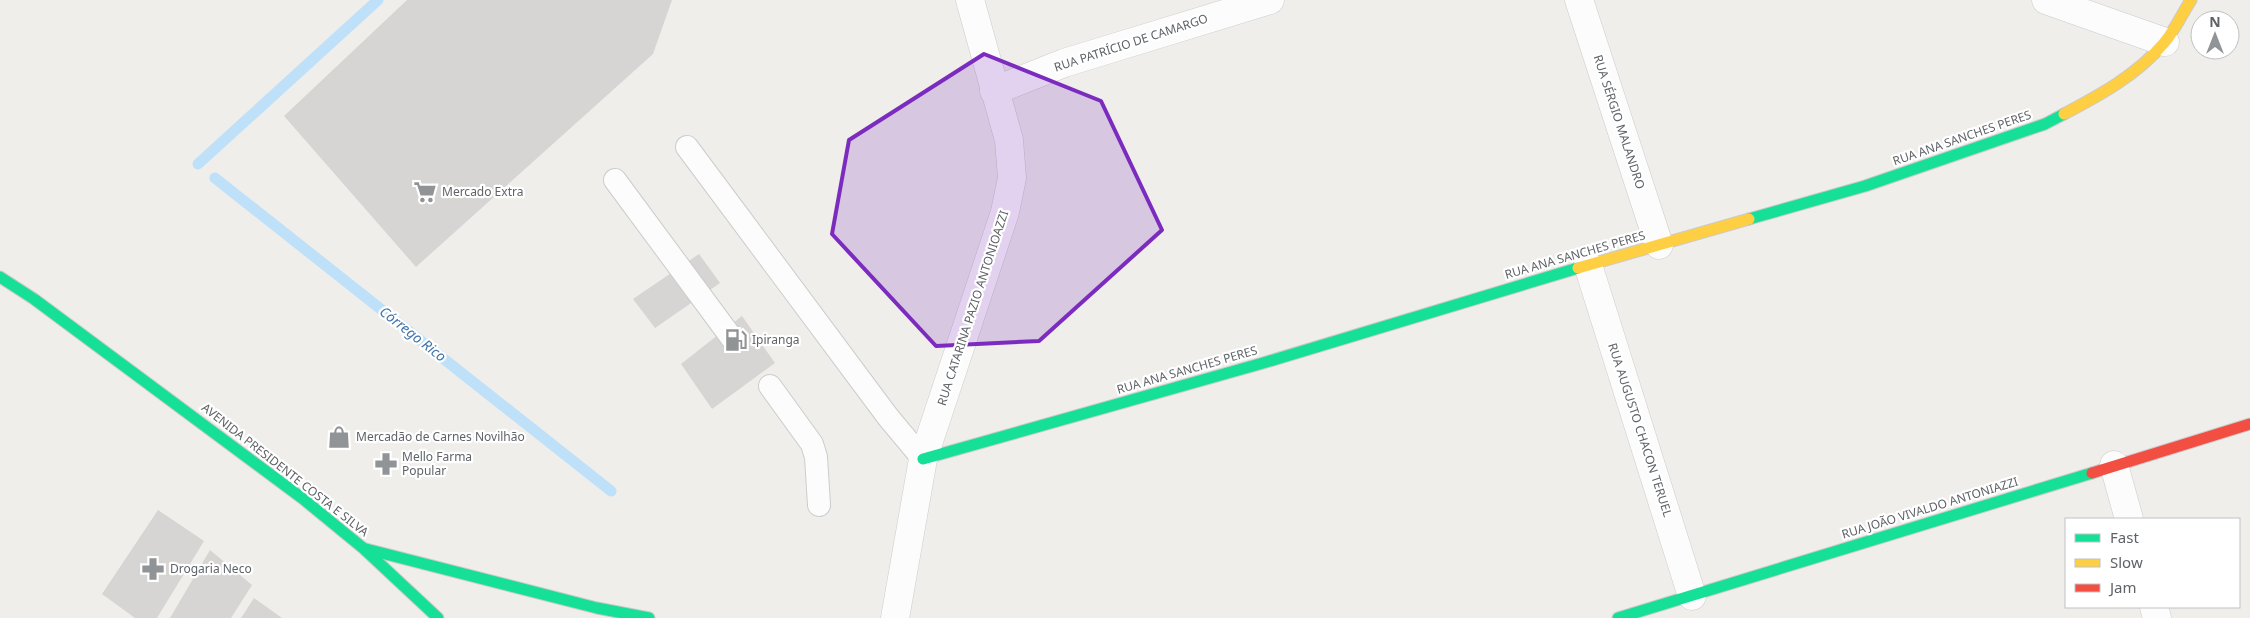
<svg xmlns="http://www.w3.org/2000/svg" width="2250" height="618" font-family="'Noto Sans',sans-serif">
	<rect width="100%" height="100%" fill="#efeeea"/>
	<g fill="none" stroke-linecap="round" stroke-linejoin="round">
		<!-- stream -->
		<g stroke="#bfe0f9" stroke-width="11">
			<polyline points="198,164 378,0"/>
			<polyline points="215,178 611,491"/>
		</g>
	</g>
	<!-- building -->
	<g fill="#d6d5d3">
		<polygon points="407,0 672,0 653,54 416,267 284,116"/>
		<polygon points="699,254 720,283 655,328 633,299"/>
		<polygon points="742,316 775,363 712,409 681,364"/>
		<polygon points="158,510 204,541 157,618 135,618 102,594"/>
		<polygon points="210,550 252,585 231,618 170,618"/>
		<polygon points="254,598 282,618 241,618"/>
	</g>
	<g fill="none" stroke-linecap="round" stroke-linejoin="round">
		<defs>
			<g id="lane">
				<polyline points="687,147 888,417 923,459"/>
				<polyline points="615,180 734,341"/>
				<polyline points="770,386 812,444 816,457 819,505"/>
			</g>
			<g id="street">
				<polyline points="1579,0 1659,245"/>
				<polyline points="2046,0 2165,42"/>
				<polyline points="994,91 1064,63 1270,0"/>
				<polyline points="1588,265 1692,596"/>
				<polyline points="2114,465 2129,519"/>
				<polyline points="2154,607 2157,618"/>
				<polyline points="895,618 923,459 1005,212 1012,178 1009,140 970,0"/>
			</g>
			<g id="fast">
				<polyline points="1749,219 1865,186 2045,124 2064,114"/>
				<polyline points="0,277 34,299 302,498 363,548 438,618"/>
				<polyline points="923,459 1263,363 1578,268"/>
				<polyline points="366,549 597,608 649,618"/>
				<polyline points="1618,618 2092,473"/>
			</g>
			<g id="slow">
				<path d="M 2064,114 C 2100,95 2137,75 2164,43 C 2175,30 2182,14 2191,0"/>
				<polyline points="1578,268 1749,219"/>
			</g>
			<polyline id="jam" points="2092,473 2250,424"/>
		</defs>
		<!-- lane casing -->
		<use href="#lane" stroke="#cbcccc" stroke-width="24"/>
		<!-- street casing -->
		<use href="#street" stroke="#cbcccc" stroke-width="29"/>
		<!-- fast casing -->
		<use href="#fast" stroke="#cacacb" stroke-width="13"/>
		<!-- slow casing -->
		<use href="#slow" stroke="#cacacb" stroke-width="13"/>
		<!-- jam casing -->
		<use href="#jam" stroke="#cacacb" stroke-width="13"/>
		<!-- lane -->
		<use href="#lane" stroke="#fdfcfc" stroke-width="22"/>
		<!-- street -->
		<use href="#street" stroke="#fdfcfc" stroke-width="28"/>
		<!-- fast -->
		<use href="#fast" stroke="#16e098" stroke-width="11"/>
		<!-- slow -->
		<use href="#slow" stroke="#ffcf43" stroke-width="11"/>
		<!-- jam -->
		<use href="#jam" stroke="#f24e42" stroke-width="11"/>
	</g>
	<!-- marked area -->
	<path fill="#7b2cbf" fill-opacity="0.2" stroke="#7b2cbf" stroke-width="4" stroke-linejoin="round" d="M 984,54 L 1101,101 L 1162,230 L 1039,341 L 936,346 L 832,234 L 849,140 Z"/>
	<!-- icons -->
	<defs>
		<symbol id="supermarket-bare" viewBox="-9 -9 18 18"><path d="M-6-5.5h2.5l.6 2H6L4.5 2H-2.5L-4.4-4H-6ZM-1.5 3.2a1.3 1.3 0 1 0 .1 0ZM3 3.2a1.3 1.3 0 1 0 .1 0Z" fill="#919496" stroke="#fff" stroke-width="2.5" paint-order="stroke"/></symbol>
		<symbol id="fuel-bare" viewBox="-9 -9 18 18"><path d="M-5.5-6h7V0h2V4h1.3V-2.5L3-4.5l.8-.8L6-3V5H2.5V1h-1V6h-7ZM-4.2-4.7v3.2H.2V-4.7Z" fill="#919496" stroke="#fff" stroke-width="2.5" paint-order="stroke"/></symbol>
		<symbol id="shop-bare" viewBox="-9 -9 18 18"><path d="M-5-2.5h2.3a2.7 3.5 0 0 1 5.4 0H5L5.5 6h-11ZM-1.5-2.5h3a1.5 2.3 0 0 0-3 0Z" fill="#919496" stroke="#fff" stroke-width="2.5" paint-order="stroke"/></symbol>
		<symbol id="pharmacy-bare" viewBox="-9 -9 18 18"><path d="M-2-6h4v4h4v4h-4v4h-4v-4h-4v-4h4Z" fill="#919496" stroke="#fff" stroke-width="2.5" paint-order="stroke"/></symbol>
	</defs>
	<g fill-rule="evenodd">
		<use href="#supermarket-bare" x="409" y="176" width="32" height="32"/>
		<use href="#fuel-bare" x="720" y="324" width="32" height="32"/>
		<use href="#shop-bare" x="323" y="421" width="32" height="32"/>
		<use href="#pharmacy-bare" x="370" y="448" width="32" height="32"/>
		<use href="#pharmacy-bare" x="137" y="553" width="32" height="32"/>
	</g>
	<g text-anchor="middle" stroke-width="4.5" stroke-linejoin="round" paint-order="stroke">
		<!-- street labels -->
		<g font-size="12" fill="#5f6368" stroke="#fff">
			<text transform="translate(1131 43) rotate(-18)" y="4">RUA PATRÍCIO DE CAMARGO</text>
			<text transform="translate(1619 122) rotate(72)" y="4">RUA SÉRGIO MALANDRO</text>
			<text transform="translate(1962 138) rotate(-19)" y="4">RUA ANA SANCHES PERES</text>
			<text transform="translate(1575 255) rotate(-16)" y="4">RUA ANA SANCHES PERES</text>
			<text transform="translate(973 308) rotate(-72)" y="4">RUA CATARINA PAZIO ANTONIOAZZI</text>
			<text transform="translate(1187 370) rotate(-16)" y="4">RUA ANA SANCHES PERES</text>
			<text transform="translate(1640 430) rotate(72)" y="4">RUA AUGUSTO CHACON TERUEL</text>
			<text transform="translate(285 470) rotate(38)" y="4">AVENIDA PRESIDENTE COSTA E SILVA</text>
			<text transform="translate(1930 508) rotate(-17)" y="4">RUA JOÃO VIVALDO ANTONIAZZI</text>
		</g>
		<!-- poi labels -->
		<g font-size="12" fill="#5f6368" stroke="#fff" text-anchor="start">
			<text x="442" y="196">Mercado Extra</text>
			<text x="752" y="344">Ipiranga</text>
			<text x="356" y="441">Mercadão de Carnes Novilhão</text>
			<text x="402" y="461">Mello Farma<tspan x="402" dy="14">Popular</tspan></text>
			<text x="170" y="573">Drogaria Neco</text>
		</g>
		<!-- water labels -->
		<g font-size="14" font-style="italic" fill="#4174aa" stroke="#fff">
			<text transform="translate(413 334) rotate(38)" y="5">Córrego Rico</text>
		</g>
	</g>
	<!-- legend -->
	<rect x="2065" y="518" width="175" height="90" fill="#ffffff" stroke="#bfc1c3"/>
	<rect x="2075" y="534" width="25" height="8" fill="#16e098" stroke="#bfc1c3"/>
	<text x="2110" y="543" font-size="15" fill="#5f6368">Fast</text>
	<rect x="2075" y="559" width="25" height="8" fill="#ffcf43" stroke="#bfc1c3"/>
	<text x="2110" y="568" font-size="15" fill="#5f6368">Slow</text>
	<rect x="2075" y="584" width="25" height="8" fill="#f24e42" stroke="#bfc1c3"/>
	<text x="2110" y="593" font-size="15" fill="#5f6368">Jam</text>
	<!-- north arrow -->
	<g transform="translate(2215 35)"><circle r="24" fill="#ffffff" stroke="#bfc1c3"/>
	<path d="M0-4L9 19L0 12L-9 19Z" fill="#919496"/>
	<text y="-8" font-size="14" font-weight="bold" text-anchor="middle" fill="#5f6368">N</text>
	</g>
</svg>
